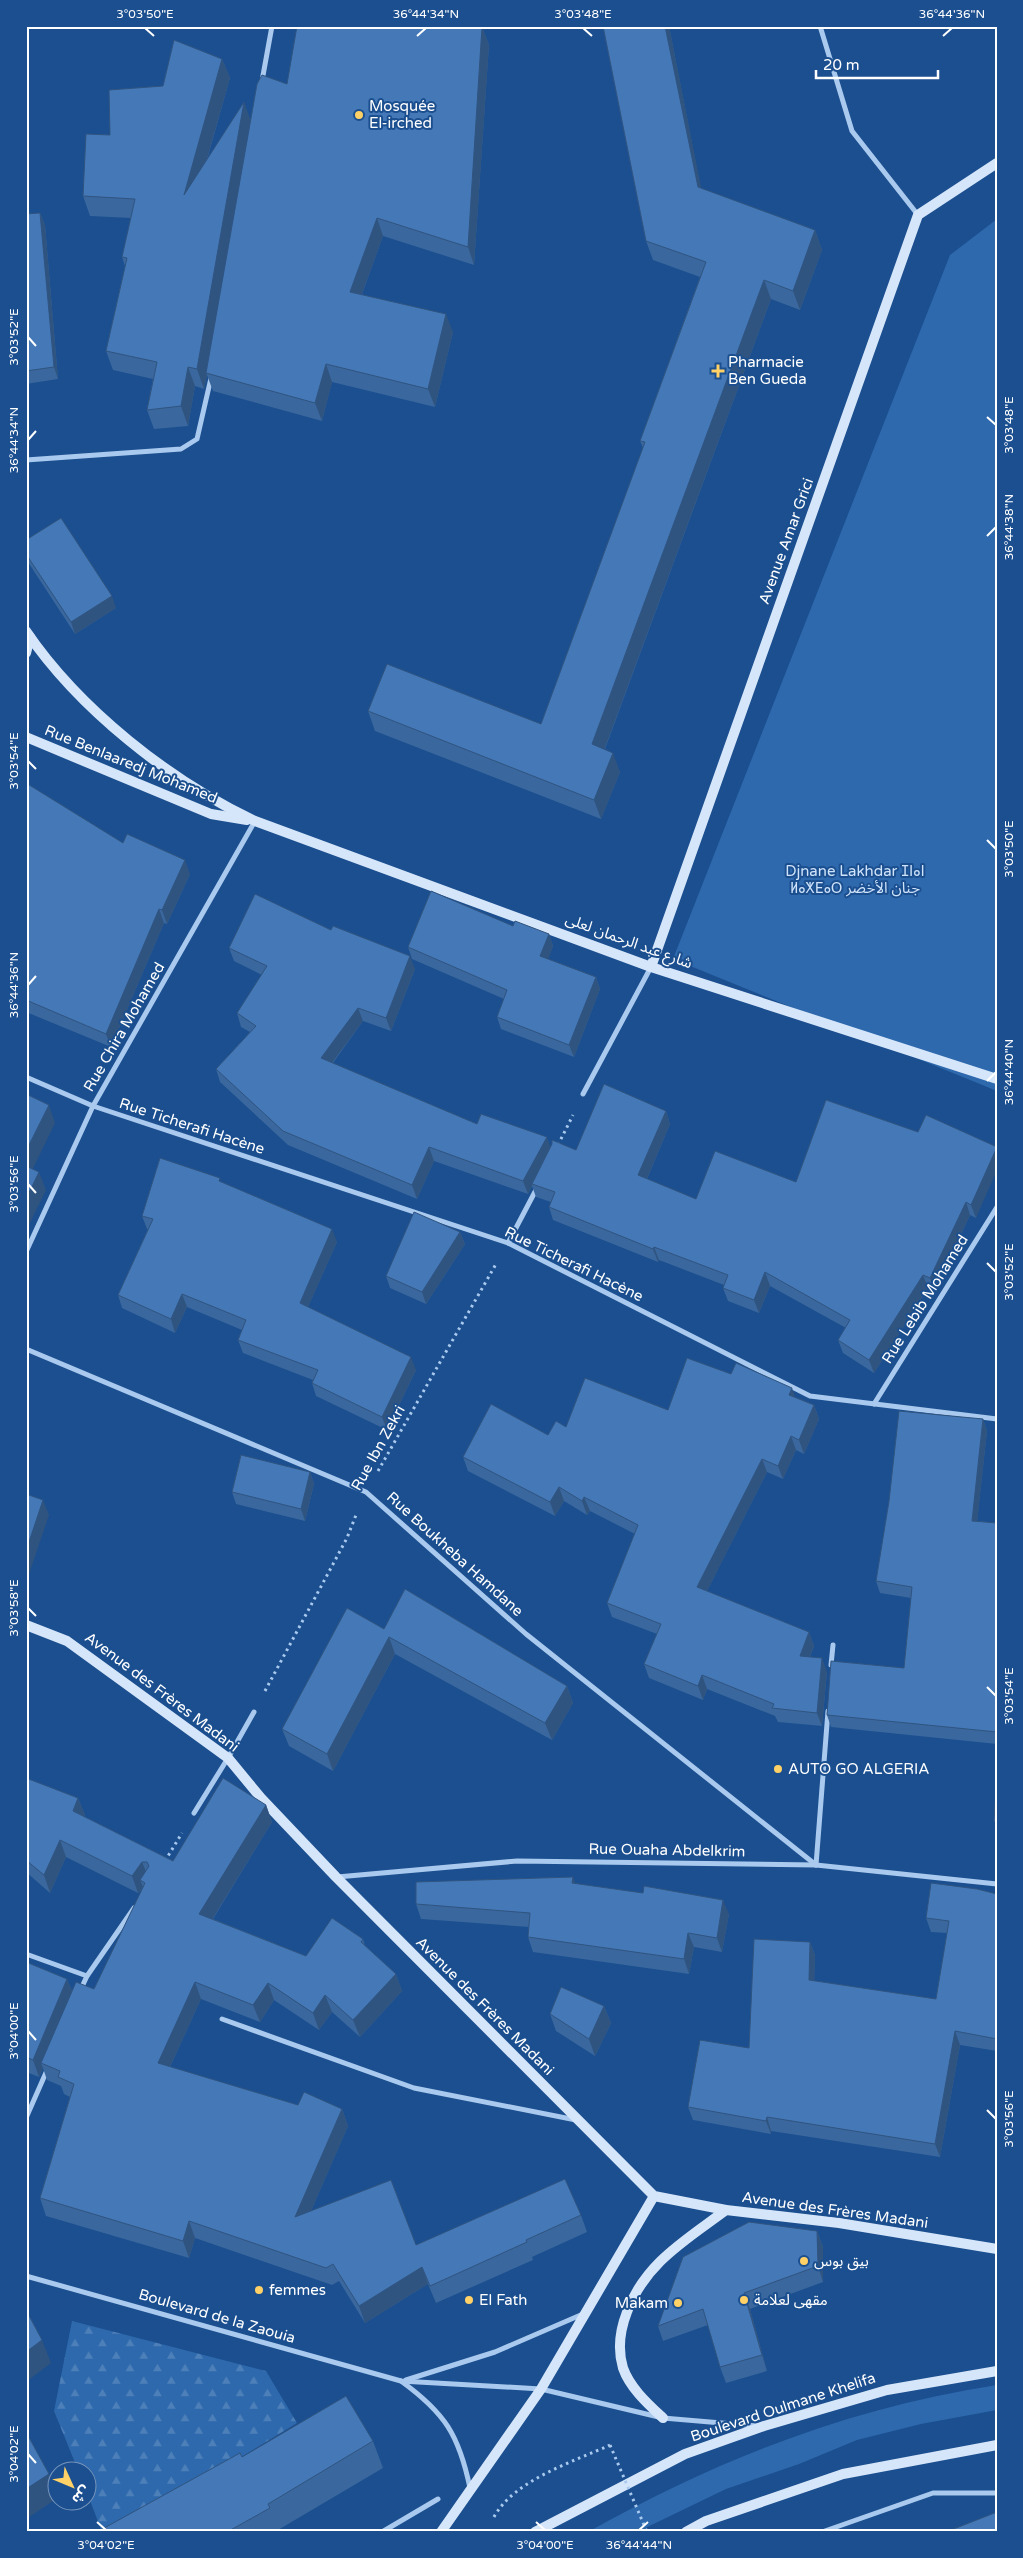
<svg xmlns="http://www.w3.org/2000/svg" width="1023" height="2558" font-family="'Varela Round','Noto Sans Arabic','Noto Sans Tifinagh',sans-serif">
	<defs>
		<pattern id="forest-firs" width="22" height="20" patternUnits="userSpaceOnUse" patternTransform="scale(1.25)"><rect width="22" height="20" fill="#2e69ad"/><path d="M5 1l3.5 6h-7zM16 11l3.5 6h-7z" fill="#4d80b9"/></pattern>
	</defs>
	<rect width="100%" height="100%" fill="#1b4f8f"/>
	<!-- green -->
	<g fill="#2e69ad">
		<polygon points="997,219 997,1091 673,959 950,255"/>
		<path d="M 997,2385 L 997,2410 L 921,2424 L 857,2440 L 799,2464 L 726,2489 L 637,2532 L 588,2532 C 718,2459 849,2408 997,2385 Z"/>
	</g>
	<!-- forest -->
	<polygon fill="url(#forest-firs)" points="72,2321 266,2371 297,2423 119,2532 102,2532 88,2495 88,2470 78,2470 54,2411"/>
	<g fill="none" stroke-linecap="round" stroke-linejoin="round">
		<!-- path -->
		<g stroke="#a9c9ee" stroke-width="3" stroke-dasharray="2.5 4" stroke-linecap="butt">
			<polyline points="558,1145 573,1115"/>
			<polyline points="378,1471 496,1264"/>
			<polyline points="265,1691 347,1538 356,1515"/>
			<polyline points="165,1861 182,1833"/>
			<path d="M 494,2517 C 514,2480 573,2462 610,2445"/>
		</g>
		<!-- street -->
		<g stroke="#a9c9ee" stroke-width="5">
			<polyline points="820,26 852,131 918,215"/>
			<polyline points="262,81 272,26"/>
			<polyline points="26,460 181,449 197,439 211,378"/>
			<polyline points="26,1077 93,1106 508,1243 810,1396 997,1419"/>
			<polyline points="583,1094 651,967"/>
			<polyline points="508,1243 538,1186"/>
			<polyline points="26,1252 93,1106 255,821"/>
			<polyline points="26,1349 366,1492 526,1634 816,1865"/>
			<polyline points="874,1404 997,1207"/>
			<polyline points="831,1665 833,1645"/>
			<polyline points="194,1813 228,1758 254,1712"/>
			<polyline points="816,1865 828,1711"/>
			<polyline points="337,1877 517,1861 816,1865 997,1884"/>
			<polyline points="26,1954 87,1976"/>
			<polyline points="80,1991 87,1976 134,1908"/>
			<polyline points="222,2019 414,2088 576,2120"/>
			<polyline points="26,2118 48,2068"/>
			<polyline points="26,2276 401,2381 541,2389 663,2418 757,2426"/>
			<polyline points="406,2380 495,2352 583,2314"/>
			<path d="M 401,2381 C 445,2413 459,2435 470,2488"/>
			<polyline points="382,2532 438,2499"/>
			<polyline points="822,2532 933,2493 997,2493"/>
		</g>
		<!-- secondary -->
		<g stroke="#d6e6fa" stroke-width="10">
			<path d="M 26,631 C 79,709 170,781 255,821 L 651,967 L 997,1079"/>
			<polyline points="26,653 30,637"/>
			<polyline points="26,737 211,814 247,820"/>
			<polyline points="651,967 918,215 997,163"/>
			<polyline points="26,1625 67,1641 228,1758 261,1798 336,1877 654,2196 726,2210 839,2223 997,2249"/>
			<path d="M 663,2418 C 648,2404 630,2388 623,2368 C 617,2348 620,2330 627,2312 C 645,2263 686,2240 726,2210"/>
			<polyline points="441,2532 541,2389 654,2196"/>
			<polyline points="535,2532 685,2454 764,2426 887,2390 997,2371"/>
			<polyline points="686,2532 706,2521 843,2474 997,2445"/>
		</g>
		<!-- path-bridge -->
		<polyline stroke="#a9c9ee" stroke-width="3" stroke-dasharray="2.5 4" stroke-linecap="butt" points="610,2445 647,2532"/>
	</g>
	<!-- wall -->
	<g fill="#3a679d">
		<polygon points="603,26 669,26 701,189 815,230 822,250 800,310 771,299 605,749 620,772 601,819 375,731 368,711 541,724 643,448 640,441 700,277 653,260 646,241"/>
		<polygon points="482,27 489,45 474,265 383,236 362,294 453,332 435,407 332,382 322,421 213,391 207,375 204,389 195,386 188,426 154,429 147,410 153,379 113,370 106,351 125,266 122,257 131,218 90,216 83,196 110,135 163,86 222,59 230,78 207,160 250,120 287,84"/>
		<polygon points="40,213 45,225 58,379 26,384 26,214"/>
		<polygon points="26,540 116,608 75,634 26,559"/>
		<polygon points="26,783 123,843 190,874 167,924 164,923 111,1047 26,1012"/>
		<polygon points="513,926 549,934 553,946 548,959 596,977 600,989 574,1057 501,1029 497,1017 504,999 412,959 408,947"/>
		<polygon points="229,948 415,969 391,1031 363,1021 333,1063 477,1124 550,1148 576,1150 666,1111 670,1124 647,1179 696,1199 796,1182 918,1132 997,1147 976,1218 970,1215 935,1291 928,1288 874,1373 843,1353 838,1340 846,1328 770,1286 759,1313 728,1301 723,1288 724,1285 659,1260 658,1262 553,1220 549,1207 551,1202 536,1197 532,1186 528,1194 434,1161 417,1199 288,1145 220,1082 216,1069 250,1032 241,1027 237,1013 262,975 234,961"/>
		<polygon points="222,1182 337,1242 308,1307 416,1370 387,1430 316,1396 312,1383 313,1380 243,1353 238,1340 242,1330 187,1307 175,1333 122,1308 118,1295 148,1229 147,1229 142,1216"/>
		<polygon points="460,1232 465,1244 426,1304 390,1288 386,1276"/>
		<polygon points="795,1397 814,1405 819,1419 804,1454 796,1450 783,1479 767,1472 707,1591 809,1632 814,1646 810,1657 827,1672 822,1726 778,1722 775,1716 707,1689 703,1700 649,1678 644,1664 657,1634 612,1617 607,1603 635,1534 590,1511 587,1515 564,1501 555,1516 468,1471 463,1457 548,1435 566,1427 668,1410"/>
		<polygon points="983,1419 987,1431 977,1521 997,1523 997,1744 831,1727 827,1715 904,1668 911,1598 880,1593 876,1581"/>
		<polygon points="310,1472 314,1484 305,1521 236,1504 232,1492"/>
		<polygon points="384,1629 567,1686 573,1703 552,1740 395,1654 333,1771 289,1746 282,1729"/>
		<polygon points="26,1778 78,1798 85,1815 84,1817 173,1861 266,1805 272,1822 213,1919 306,1956 363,1939 365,1946 396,1974 402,1991 360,2037 332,2012 319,2030 274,2000 260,2022 201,1999 170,2067 298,2105 342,2109 348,2126 311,2211 416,2245 581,2215 587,2232 532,2257 533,2260 436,2303 428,2284 365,2323 339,2281 332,2285 195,2238 189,2258 46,2216 40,2198 70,2097 64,2094 61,2086 47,2080 43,2068 39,2077 26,2072 26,1962 67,1979 72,1991 94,1989 143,1888 138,1893 66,1857 50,1893 26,1872"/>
		<polygon points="576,1884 729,1914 722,1952 694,1947 689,1974 533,1952 528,1937 529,1927 421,1919 416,1904"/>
		<polygon points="997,1894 997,2051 960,2045 940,2157 771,2131 771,2134 693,2120 688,2107 749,2048 810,1942 815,1955 814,1981 936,1999 947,1933 931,1932 926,1918"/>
		<polygon points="604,2006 611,2023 595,2056 556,2031 550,2014"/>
		<polygon points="817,2231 823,2247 823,2282 750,2309 767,2371 726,2383 720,2367 708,2325 663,2341 658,2326"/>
		<polygon points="373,2441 383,2468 278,2530 279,2532 97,2532 242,2457"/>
	</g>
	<!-- shaded-wall -->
	<g fill="#305480">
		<polygon points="665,26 669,26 705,207 698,187"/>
		<polygon points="482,27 489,45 474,265 468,247"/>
		<polygon points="222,59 230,78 191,215 184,195"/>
		<polygon points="244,102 251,121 206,373 207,375 204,389 197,369"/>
		<polygon points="40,213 45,225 58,379 54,367"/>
		<polygon points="377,218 383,236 356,310 350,292"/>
		<polygon points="815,230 822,250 800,310 793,291"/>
		<polygon points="764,280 771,299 599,764 592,744"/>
		<polygon points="446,314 453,332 435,407 428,389"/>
		<polygon points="326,364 332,382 322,421 315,403"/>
		<polygon points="188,367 195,386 188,426 181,406"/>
		<polygon points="112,596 116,608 75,634 71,622"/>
		<polygon points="613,753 620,772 601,819 594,800"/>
		<polygon points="185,860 190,874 167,924 162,910"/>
		<polygon points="159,909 164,923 111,1047 106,1034"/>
		<polygon points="549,934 553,946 545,968 540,956"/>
		<polygon points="410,956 415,969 391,1031 386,1018"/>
		<polygon points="596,977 600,989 574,1057 569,1045"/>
		<polygon points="358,1008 363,1021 326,1071 321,1058"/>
		<polygon points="49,1105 55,1123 27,1181 26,1179 26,1151"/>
		<polygon points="666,1111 670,1124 643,1188 638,1175"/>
		<polygon points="547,1137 552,1151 532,1184 532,1186 528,1194 523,1181"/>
		<polygon points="429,1147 434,1161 417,1199 412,1185"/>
		<polygon points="997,1147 997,1170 976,1218 971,1205"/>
		<polygon points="39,1172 46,1190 26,1231 26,1199"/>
		<polygon points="966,1202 970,1215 935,1291 930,1278"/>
		<polygon points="332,1229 337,1242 304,1316 300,1303"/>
		<polygon points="460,1232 465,1244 426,1304 422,1292"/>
		<polygon points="654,1247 659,1260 658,1262 653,1249"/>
		<polygon points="765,1272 770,1286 759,1313 754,1300"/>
		<polygon points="923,1275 928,1288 874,1373 869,1360"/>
		<polygon points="182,1294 187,1307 175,1333 171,1319"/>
		<polygon points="411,1357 416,1370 387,1430 382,1417"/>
		<polygon points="792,1388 797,1402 789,1395"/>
		<polygon points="814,1405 819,1419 804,1454 799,1440"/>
		<polygon points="983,1419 987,1431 976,1533 972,1521"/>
		<polygon points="791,1436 796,1450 783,1479 778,1466"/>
		<polygon points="762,1459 767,1472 702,1601 697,1587"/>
		<polygon points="310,1472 314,1484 305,1521 301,1509"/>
		<polygon points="559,1487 564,1501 555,1516 550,1502"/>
		<polygon points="584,1497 590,1511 587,1515 582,1501"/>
		<polygon points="43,1500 49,1515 26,1583 26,1551"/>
		<polygon points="809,1632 814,1646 805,1669 800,1656"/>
		<polygon points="389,1637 395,1654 333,1771 327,1754"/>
		<polygon points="822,1658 827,1672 822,1726 817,1713"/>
		<polygon points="702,1675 707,1689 703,1700 698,1686"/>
		<polygon points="567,1686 573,1703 552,1740 545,1723"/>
		<polygon points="78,1798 85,1815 79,1828 73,1811"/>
		<polygon points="266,1805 272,1822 205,1931 199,1914"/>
		<polygon points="60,1840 66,1857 50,1893 44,1875"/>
		<polygon points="142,1862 149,1879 145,1883 140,1880 143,1887 138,1893 132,1876"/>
		<polygon points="573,1877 578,1891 572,1883"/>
		<polygon points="723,1900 729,1914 722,1952 717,1938"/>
		<polygon points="688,1933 694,1947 689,1974 684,1959"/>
		<polygon points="810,1942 815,1955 814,1994 809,1980"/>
		<polygon points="396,1974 402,1991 360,2037 353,2020"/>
		<polygon points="67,1979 74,1996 41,2063 43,2068 39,2077 33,2060"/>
		<polygon points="195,1982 201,1999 164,2080 158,2063"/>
		<polygon points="268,1983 274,2000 260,2022 253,2005"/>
		<polygon points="325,1995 332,2012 319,2030 313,2013"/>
		<polygon points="604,2006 611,2023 595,2056 589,2039"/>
		<polygon points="955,2031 960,2045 940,2157 935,2144"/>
		<polygon points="342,2109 348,2126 301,2234 295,2217"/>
		<polygon points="767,2117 771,2131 771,2134 766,2121"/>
		<polygon points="189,2221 195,2238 189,2258 183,2241"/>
		<polygon points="817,2231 823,2247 823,2282 818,2266"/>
		<polygon points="422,2267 428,2284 365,2323 359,2306"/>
		<polygon points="744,2293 750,2309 767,2371 762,2355"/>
		<polygon points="42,2340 51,2363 26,2382 26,2352"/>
		<polygon points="49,2474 58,2496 58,2498 26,2519 26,2489"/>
	</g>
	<!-- building -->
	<g fill="#4478b7" stroke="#305480">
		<polygon points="297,26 479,26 482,27 468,247 377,218 350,292 446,314 428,389 326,364 315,403 206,373 257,84 262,75 287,84"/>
		<polygon points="603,26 665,26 698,187 815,230 793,291 764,280 592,744 613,753 594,800 368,711 387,664 541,724 645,442 640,441 706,262 646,241"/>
		<polygon points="174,40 222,59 184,195 244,102 197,369 188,367 181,406 147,410 157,362 106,351 127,258 122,257 135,199 83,196 86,134 110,135 109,90 163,86"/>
		<polygon points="40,213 54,367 26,371 26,214"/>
		<polygon points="61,518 112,596 71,622 26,554 26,540"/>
		<polygon points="26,783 123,843 127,834 185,860 162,910 159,909 106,1034 26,1000"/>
		<polygon points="431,891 513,926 515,921 549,934 540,956 596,977 569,1045 497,1017 507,990 408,947"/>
		<polygon points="255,894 331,930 333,926 410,956 386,1018 358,1008 321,1058 477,1124 481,1114 547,1137 523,1181 429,1147 412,1185 283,1131 216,1069 256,1026 237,1013 267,966 229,948"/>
		<polygon points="604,1084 666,1111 638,1175 696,1199 715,1151 796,1182 826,1100 918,1132 926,1115 997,1147 971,1205 966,1202 930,1278 923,1275 869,1360 838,1340 850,1320 765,1272 754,1300 723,1288 728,1275 654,1247 653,1249 549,1207 555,1192 532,1184 552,1144 552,1140 576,1150"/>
		<polygon points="26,1094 49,1105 26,1151"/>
		<polygon points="160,1158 220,1178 219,1181 332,1229 300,1303 411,1357 382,1417 312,1383 318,1370 238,1340 246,1320 182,1294 171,1319 118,1295 153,1219 142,1216"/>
		<polygon points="26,1166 39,1172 26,1199"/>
		<polygon points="414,1212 460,1232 422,1292 386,1276"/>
		<polygon points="687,1358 731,1374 736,1363 792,1388 789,1395 814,1405 799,1440 791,1436 778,1466 762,1459 697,1587 809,1632 800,1656 822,1658 817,1713 772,1708 774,1704 702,1675 698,1686 644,1664 661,1624 607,1603 638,1525 584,1497 582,1501 559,1487 550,1502 463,1457 491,1404 548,1435 556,1421 566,1427 585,1378 668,1410"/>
		<polygon points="899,1411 983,1419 972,1521 997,1523 997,1732 827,1715 831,1661 904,1668 912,1587 876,1581 889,1501"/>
		<polygon points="241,1455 310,1472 301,1509 232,1492"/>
		<polygon points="26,1494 43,1500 26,1551"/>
		<polygon points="405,1589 567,1686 545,1723 389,1637 327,1754 282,1729 347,1608 384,1629"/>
		<polygon points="997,1770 997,1822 994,1821"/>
		<polygon points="26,1778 78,1798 73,1811 173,1861 223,1778 266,1805 199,1914 306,1956 332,1918 363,1939 361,1942 396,1974 353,2020 325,1995 313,2013 268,1983 253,2005 195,1982 158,2063 298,2105 304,2092 342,2109 295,2217 391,2180 416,2245 565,2179 581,2215 526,2240 527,2242 430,2286 422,2267 359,2306 333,2264 326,2268 189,2221 183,2241 40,2198 74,2084 58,2077 60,2071 41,2063 76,1982 94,1989 145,1883 140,1880 149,1866 147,1862 142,1862 132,1876 60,1840 44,1875 26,1860"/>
		<polygon points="573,1877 572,1883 643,1893 644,1886 723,1900 717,1938 688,1933 684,1959 528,1937 530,1913 416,1904 416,1882"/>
		<polygon points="931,1883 977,1889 997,1894 997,2039 955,2031 935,2144 767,2117 766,2121 688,2107 700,2040 749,2048 754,1939 810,1942 809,1980 936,1999 949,1921 926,1918"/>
		<polygon points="26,1962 67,1979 33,2060 26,2057"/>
		<polygon points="561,1987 604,2006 589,2039 550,2014"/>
		<polygon points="749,2222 817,2231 818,2266 744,2293 762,2355 720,2367 703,2309 658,2326 683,2257"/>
		<polygon points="26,2310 42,2340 26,2352"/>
		<polygon points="346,2396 373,2441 268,2504 270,2508 227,2532 97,2532 240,2453 242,2457"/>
		<polygon points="26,2432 49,2474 26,2489"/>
		<polygon points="997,2512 997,2532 946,2532"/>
	</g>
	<!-- ticks -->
	<path fill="none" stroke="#fff" stroke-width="2" d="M 145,28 L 154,36M 583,28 L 592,36M 417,36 L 426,28M 943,36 L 952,28M 28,337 L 36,346M 987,417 L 996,425M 28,440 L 36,431M 987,536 L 996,527M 28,761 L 36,769M 987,840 L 996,849M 28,985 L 36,976M 987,1081 L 996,1072M 28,1184 L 36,1193M 987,1263 L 996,1272M 28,1608 L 36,1616M 987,1687 L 996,1696M 28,2031 L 36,2040M 987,2110 L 996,2119M 28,2454 L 36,2463M 97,2522 L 106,2530M 536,2522 L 545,2530M 639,2530 L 648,2522"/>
	<!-- markers -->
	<g fill="#ffd166" stroke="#1b4f8f" stroke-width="2">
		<circle cx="359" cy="115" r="5"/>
		<path d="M715.5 363.5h5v5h5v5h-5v5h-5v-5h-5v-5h5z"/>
		<circle cx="778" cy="1769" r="5"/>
		<circle cx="804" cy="2261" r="5"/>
		<circle cx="259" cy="2290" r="5"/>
		<circle cx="469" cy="2300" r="5"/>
		<circle cx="744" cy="2300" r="5"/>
		<circle cx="678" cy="2303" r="5"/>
	</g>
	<g text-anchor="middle" stroke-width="4" stroke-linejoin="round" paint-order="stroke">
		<!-- poi labels -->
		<g font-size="15" fill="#fff" stroke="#1b4f8f" text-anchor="start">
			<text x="369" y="111">Mosquée<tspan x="369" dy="17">El-irched</tspan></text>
			<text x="728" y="367">Pharmacie<tspan x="728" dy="17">Ben Gueda</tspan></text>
			<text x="788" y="1774">AUTO GO ALGERIA</text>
			<text x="814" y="2266">بيق بوس</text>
			<text x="269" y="2295">femmes</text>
			<text x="479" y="2305">El Fath</text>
			<text x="754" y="2305">مقهى لعلامة</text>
			<text x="668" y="2308" text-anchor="end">Makam</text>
		</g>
		<!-- street labels -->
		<g font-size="15" fill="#fff" stroke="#1b4f8f">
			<text transform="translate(786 541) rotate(-70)" y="5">Avenue Amar Grici</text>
			<text transform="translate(131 764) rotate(22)" y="5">Rue Benlaaredj Mohamed</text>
			<text transform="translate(629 941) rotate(20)" y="5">شارع عبد الرحمان لعلى</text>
			<text transform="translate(124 1027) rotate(-60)" y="5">Rue Chira Mohamed</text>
			<text transform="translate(192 1126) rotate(18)" y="5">Rue Ticherafi Hacène</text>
			<text transform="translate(574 1264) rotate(26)" y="5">Rue Ticherafi Hacène</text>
			<text transform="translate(925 1299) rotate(-58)" y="5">Rue Lebib Mohamed</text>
			<text transform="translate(378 1448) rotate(-61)" y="5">Rue Ibn Zekri</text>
			<text transform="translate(455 1554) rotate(42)" y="5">Rue Boukheba Hamdane</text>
			<text transform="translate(162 1692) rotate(37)" y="5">Avenue des Frères Madani</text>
			<text transform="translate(667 1850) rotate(1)" y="5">Rue Ouaha Abdelkrim</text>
			<text transform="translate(485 2006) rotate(45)" y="5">Avenue des Frères Madani</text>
			<text transform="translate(835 2210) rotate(8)" y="5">Avenue des Frères Madani</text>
			<text transform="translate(217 2316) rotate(16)" y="5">Boulevard de la Zaouia</text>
			<text transform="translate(783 2407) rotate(-18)" y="5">Boulevard Oulmane Khelifa</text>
		</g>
		<!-- park labels -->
		<g font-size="15" fill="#cfe3fa" stroke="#1b4f8f">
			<text x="855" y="876">Djnane Lakhdar ⵊⵏⴰⵏ<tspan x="855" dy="17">ⵍⴰⵅⴹⴰⵔ جنان الأخضر</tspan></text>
		</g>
	</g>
	<!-- border -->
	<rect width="1023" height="2558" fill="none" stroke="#1b4f8f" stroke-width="55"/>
	<!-- north arrow -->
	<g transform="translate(72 2486) rotate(134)"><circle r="24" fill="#1b4f8f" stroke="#7695bc"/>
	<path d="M0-4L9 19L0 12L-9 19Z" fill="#ffd166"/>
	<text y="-8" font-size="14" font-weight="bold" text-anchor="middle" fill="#ffffff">ش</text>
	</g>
	<!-- scale -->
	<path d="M816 70v8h122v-8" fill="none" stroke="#ffffff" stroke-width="2.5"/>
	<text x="823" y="70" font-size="15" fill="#ffffff" stroke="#1b4f8f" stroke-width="4" paint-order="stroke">20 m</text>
	<rect x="28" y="28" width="968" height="2502" fill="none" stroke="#fff" stroke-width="2"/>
	<g font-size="12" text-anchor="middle" fill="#fff">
		<text x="145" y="18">3°03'50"E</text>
		<text x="426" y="18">36°44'34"N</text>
		<text x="583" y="18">3°03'48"E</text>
		<text x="952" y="18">36°44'36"N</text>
		<text transform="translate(14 337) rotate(-90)" y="4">3°03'52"E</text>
		<text transform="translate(1009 425) rotate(-90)" y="4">3°03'48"E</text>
		<text transform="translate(14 440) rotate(-90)" y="4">36°44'34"N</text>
		<text transform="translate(1009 527) rotate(-90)" y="4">36°44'38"N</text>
		<text transform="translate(14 761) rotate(-90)" y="4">3°03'54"E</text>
		<text transform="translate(1009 849) rotate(-90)" y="4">3°03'50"E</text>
		<text transform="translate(14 985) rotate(-90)" y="4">36°44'36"N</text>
		<text transform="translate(1009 1072) rotate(-90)" y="4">36°44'40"N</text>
		<text transform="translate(14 1184) rotate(-90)" y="4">3°03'56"E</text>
		<text transform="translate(1009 1272) rotate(-90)" y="4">3°03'52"E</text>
		<text transform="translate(14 1608) rotate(-90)" y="4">3°03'58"E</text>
		<text transform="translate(1009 1696) rotate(-90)" y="4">3°03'54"E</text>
		<text transform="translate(14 2031) rotate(-90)" y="4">3°04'00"E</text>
		<text transform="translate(1009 2119) rotate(-90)" y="4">3°03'56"E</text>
		<text transform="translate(14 2454) rotate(-90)" y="4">3°04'02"E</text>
		<text x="106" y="2549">3°04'02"E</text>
		<text x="545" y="2549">3°04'00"E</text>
		<text x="639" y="2549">36°44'44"N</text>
	</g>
</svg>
